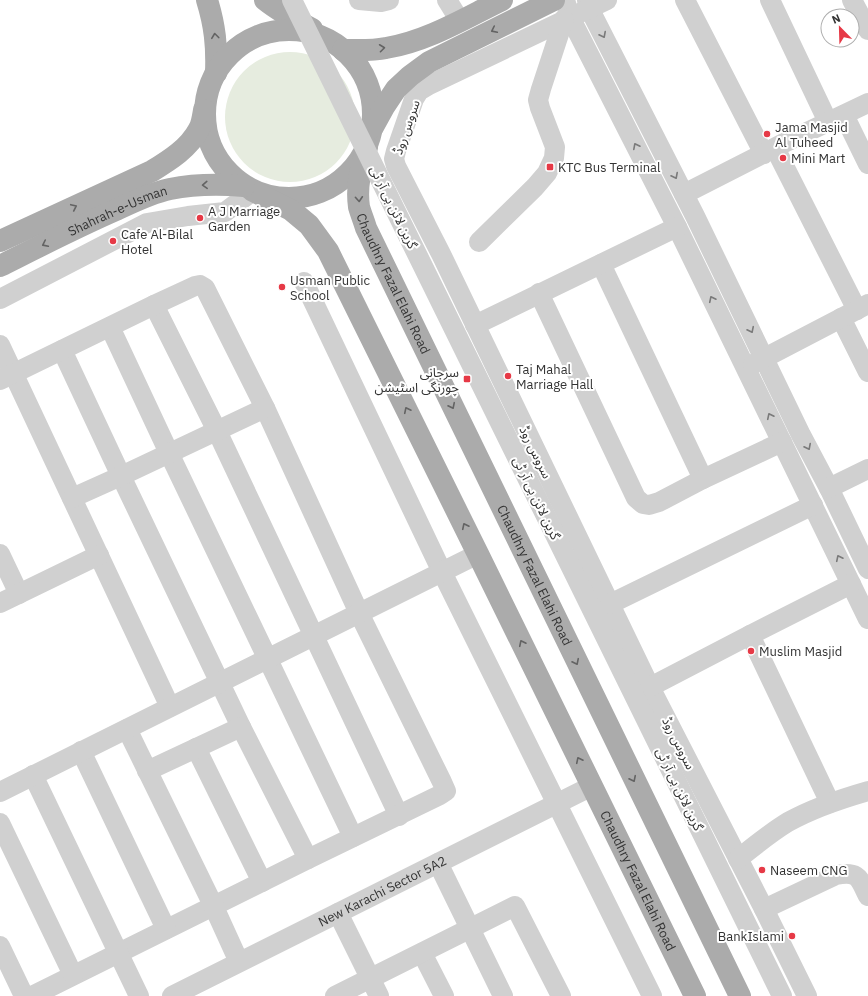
<svg xmlns="http://www.w3.org/2000/svg" width="868" height="996" font-family="'IBM Plex Sans','Noto Sans Arabic',sans-serif">
	<rect width="100%" height="100%" fill="#fff"/>
	<!-- green -->
	<circle fill="#e6ecdf" cx="290" cy="117" r="65"/>
	<g fill="none" stroke-linecap="round" stroke-linejoin="round">
		<!-- minor -->
		<g stroke="#d0d0d0" stroke-width="20">
			<polyline points="359,0 381,2 389,0"/>
			<polyline points="447,0 460,21"/>
			<polyline points="565,0 570,17 677,227 868,619"/>
			<polyline points="587,0 589,8 695,216 801,435 829,488 868,569"/>
			<polyline points="607,0 429,85 419,91 414,99 396,151 394,159 396,166 441,254 650,687 764,909 807,996"/>
			<polyline points="685,0 764,154"/>
			<polyline points="770,0 828,122"/>
			<polyline points="852,0 868,30"/>
			<polyline points="844,115 868,164"/>
			<polyline points="775,148 857,310"/>
			<polyline points="684,194 784,143 868,103"/>
			<polyline points="479,242 535,187 547,173 554,158 555,147 540,108 538,100 541,89 564,19"/>
			<polyline points="601,264 703,479"/>
			<polyline points="304,282 442,572 652,996"/>
			<polyline points="539,293 636,498 643,504 649,505 659,502 703,479 782,442"/>
			<polyline points="0,299 147,223 188,216 225,212 253,191"/>
			<polyline points="154,305 217,431 399,816"/>
			<polyline points="841,318 868,372"/>
			<polyline points="475,325 677,227"/>
			<polyline points="110,327 169,453 353,837"/>
			<polyline points="0,345 170,707"/>
			<polyline points="62,350 121,476 241,727 308,859"/>
			<polyline points="753,364 868,304"/>
			<polyline points="0,380 154,305 195,286 200,285 205,288 265,408 359,613 442,782 446,791 440,795 308,859 32,996"/>
			<polyline points="829,488 868,469"/>
			<polyline points="72,498 121,476 265,408"/>
			<polyline points="0,554 19,594"/>
			<polyline points="0,603 99,555"/>
			<polyline points="610,604 813,505"/>
			<polyline points="750,635 830,803"/>
			<polyline points="650,687 750,635 851,584"/>
			<polyline points="127,729 214,907 239,962"/>
			<polyline points="196,748 262,882"/>
			<polyline points="81,751 166,929"/>
			<polyline points="147,771 241,727"/>
			<polyline points="33,775 139,996"/>
			<polyline points="0,792 478,554"/>
			<polyline points="0,823 73,975"/>
			<path d="M 738,859 C 754,846 770,833 788,822 C 813,808 840,799 868,791"/>
			<polyline points="438,863 503,996"/>
			<path d="M 764,909 L 836,875 C 859,871 859,878 868,896"/>
			<polyline points="338,913 379,996"/>
			<polyline points="0,946 24,996"/>
			<polyline points="422,953 444,996"/>
			<path id="s1" d="M 172,996 L 592,786"/>
			<polyline points="335,996 515,906 561,996"/>
		</g>
		<!-- major -->
		<g stroke="#ababab" stroke-width="22">
			<path d="M 207,0 C 215,26 217,46 216,73"/>
			<path d="M 265,0 C 280,12 295,20 312,29"/>
			<circle cx="289" cy="114" r="84"/>
			<path d="M 343,50 C 357,50 372,51 386,48 C 428,41 465,18 502,0"/>
			<polyline points="373,127 384,107 396,89 410,76 429,62 554,0"/>
			<path id="s2" d="M 367,147 C 361,167 356,186 359,207 C 361,214 364,221 366,228 L 740,996"/>
			<path id="s3" d="M 253,191 L 291,210 L 309,225 L 328,251 L 478,554 L 695,996"/>
			<path d="M 0,241 L 152,171 C 170,160 189,148 199,129 C 202,124 203,116 204,110"/>
			<path id="s4" d="M 0,266 C 38,247 77,227 116,210 C 133,202 151,193 170,189 C 195,184 219,184 244,186"/>
		</g>
		<!-- minor-bridge -->
		<polyline stroke="#d0d0d0" stroke-width="20" points="292,0 782,996"/>
	</g>
	<!-- one-way arrows -->
	<defs><path id="oneway-chevron" d="M-2-3.5L2.5 0L-2 3.5" fill="none" stroke-width="1.6" stroke-linecap="round" stroke-linejoin="round"/></defs>
	<g stroke="#636363">
		<use href="#oneway-chevron" transform="translate(494 30) rotate(154)"/>
		<use href="#oneway-chevron" transform="translate(215 36) rotate(-97)"/>
		<use href="#oneway-chevron" transform="translate(382 48) rotate(-7)"/>
		<use href="#oneway-chevron" transform="translate(205 185) rotate(177)"/>
		<use href="#oneway-chevron" transform="translate(359 199) rotate(86)"/>
		<use href="#oneway-chevron" transform="translate(74 207) rotate(-25)"/>
		<use href="#oneway-chevron" transform="translate(45 244) rotate(154)"/>
		<use href="#oneway-chevron" transform="translate(452 406) rotate(64)"/>
		<use href="#oneway-chevron" transform="translate(407 410) rotate(-116)"/>
		<use href="#oneway-chevron" transform="translate(465 526) rotate(-116)"/>
		<use href="#oneway-chevron" transform="translate(522 643) rotate(-116)"/>
		<use href="#oneway-chevron" transform="translate(576 662) rotate(64)"/>
		<use href="#oneway-chevron" transform="translate(579 760) rotate(-116)"/>
		<use href="#oneway-chevron" transform="translate(633 779) rotate(64)"/>
	</g>
	<g stroke="#7a7a7a">
		<use href="#oneway-chevron" transform="translate(603 35) rotate(63)"/>
		<use href="#oneway-chevron" transform="translate(636 146) rotate(-117)"/>
		<use href="#oneway-chevron" transform="translate(675 176) rotate(63)"/>
		<use href="#oneway-chevron" transform="translate(712 299) rotate(-116)"/>
		<use href="#oneway-chevron" transform="translate(751 330) rotate(64)"/>
		<use href="#oneway-chevron" transform="translate(770 416) rotate(-116)"/>
		<use href="#oneway-chevron" transform="translate(808 447) rotate(63)"/>
		<use href="#oneway-chevron" transform="translate(839 558) rotate(-116)"/>
	</g>
	<!-- markers -->
	<g fill="#e63946" stroke="#fff" stroke-width="1.5">
		<circle cx="767" cy="134" r="4"/>
		<circle cx="783" cy="158" r="4"/>
		<rect x="546" y="163" width="8" height="8" rx="2"/>
		<circle cx="200" cy="218" r="4"/>
		<circle cx="113" cy="241" r="4"/>
		<circle cx="282" cy="287" r="4"/>
		<circle cx="508" cy="376" r="4"/>
		<rect x="463" y="375" width="8" height="8" rx="2"/>
		<circle cx="751" cy="651" r="4"/>
		<circle cx="762" cy="870" r="4"/>
		<circle cx="792" cy="936" r="4"/>
	</g>
	<g text-anchor="middle" stroke-width="4" stroke-linejoin="round" paint-order="stroke">
		<!-- street labels -->
		<g font-size="13" fill="#333" stroke="#fff">
			<text transform="translate(406 127) rotate(-71)" y="5">سروس روڈ</text>
			<text transform="translate(394 207) rotate(64)" y="5">گرین لائن بی آر ٹی</text>
			<text dy="5" stroke="none"><textPath href="#s4" startOffset="130">Shahrah-e-Usman</textPath></text>
			<text dy="5" stroke="none"><textPath href="#s2" startOffset="145">Chaudhry Fazal Elahi Road</textPath></text>
			<text transform="translate(536 452) rotate(64)" y="5">سروس روڈ</text>
			<text transform="translate(537 498) rotate(64)" y="5">گرین لائن بی آر ٹی</text>
			<text dy="5" stroke="none"><textPath href="#s2" startOffset="469">Chaudhry Fazal Elahi Road</textPath></text>
			<text transform="translate(679 743) rotate(63)" y="5">سروس روڈ</text>
			<text transform="translate(680 789) rotate(64)" y="5">گرین لائن بی آر ٹی</text>
			<text dy="5" stroke="none"><textPath href="#s3" startOffset="800">Chaudhry Fazal Elahi Road</textPath></text>
			<text dy="5" stroke="none"><textPath href="#s1" startOffset="235">New Karachi Sector 5A2</textPath></text>
		</g>
		<!-- poi labels -->
		<g font-size="13" fill="#333" stroke="#fff" text-anchor="start">
			<text x="775" y="132">Jama Masjid<tspan x="775" dy="15">Al Tuheed</tspan></text>
			<text x="791" y="163">Mini Mart</text>
			<text x="558" y="172">KTC Bus Terminal</text>
			<text x="208" y="216">A J Marriage<tspan x="208" dy="15">Garden</tspan></text>
			<text x="121" y="239">Cafe Al-Bilal<tspan x="121" dy="15">Hotel</tspan></text>
			<text x="290" y="285">Usman Public<tspan x="290" dy="15">School</tspan></text>
			<text x="516" y="374">Taj Mahal<tspan x="516" dy="15">Marriage Hall</tspan></text>
			<text x="459" y="377" text-anchor="end">سرجانی<tspan x="459" dy="15">چورنگی اسٹیشن</tspan></text>
			<text x="759" y="656">Muslim Masjid</text>
			<text x="770" y="875">Naseem CNG</text>
			<text x="784" y="941" text-anchor="end">BankIslami</text>
		</g>
	</g>
	<!-- north arrow -->
	<g transform="translate(840 28) rotate(337)"><circle r="19" fill="#ffffff" stroke="#adadad"/>
	<path d="M0-3L7 15L0 10L-7 15Z" fill="#e63946"/>
	<text y="-6" font-size="11" font-weight="bold" text-anchor="middle" fill="#333333">N</text>
	</g>
</svg>
